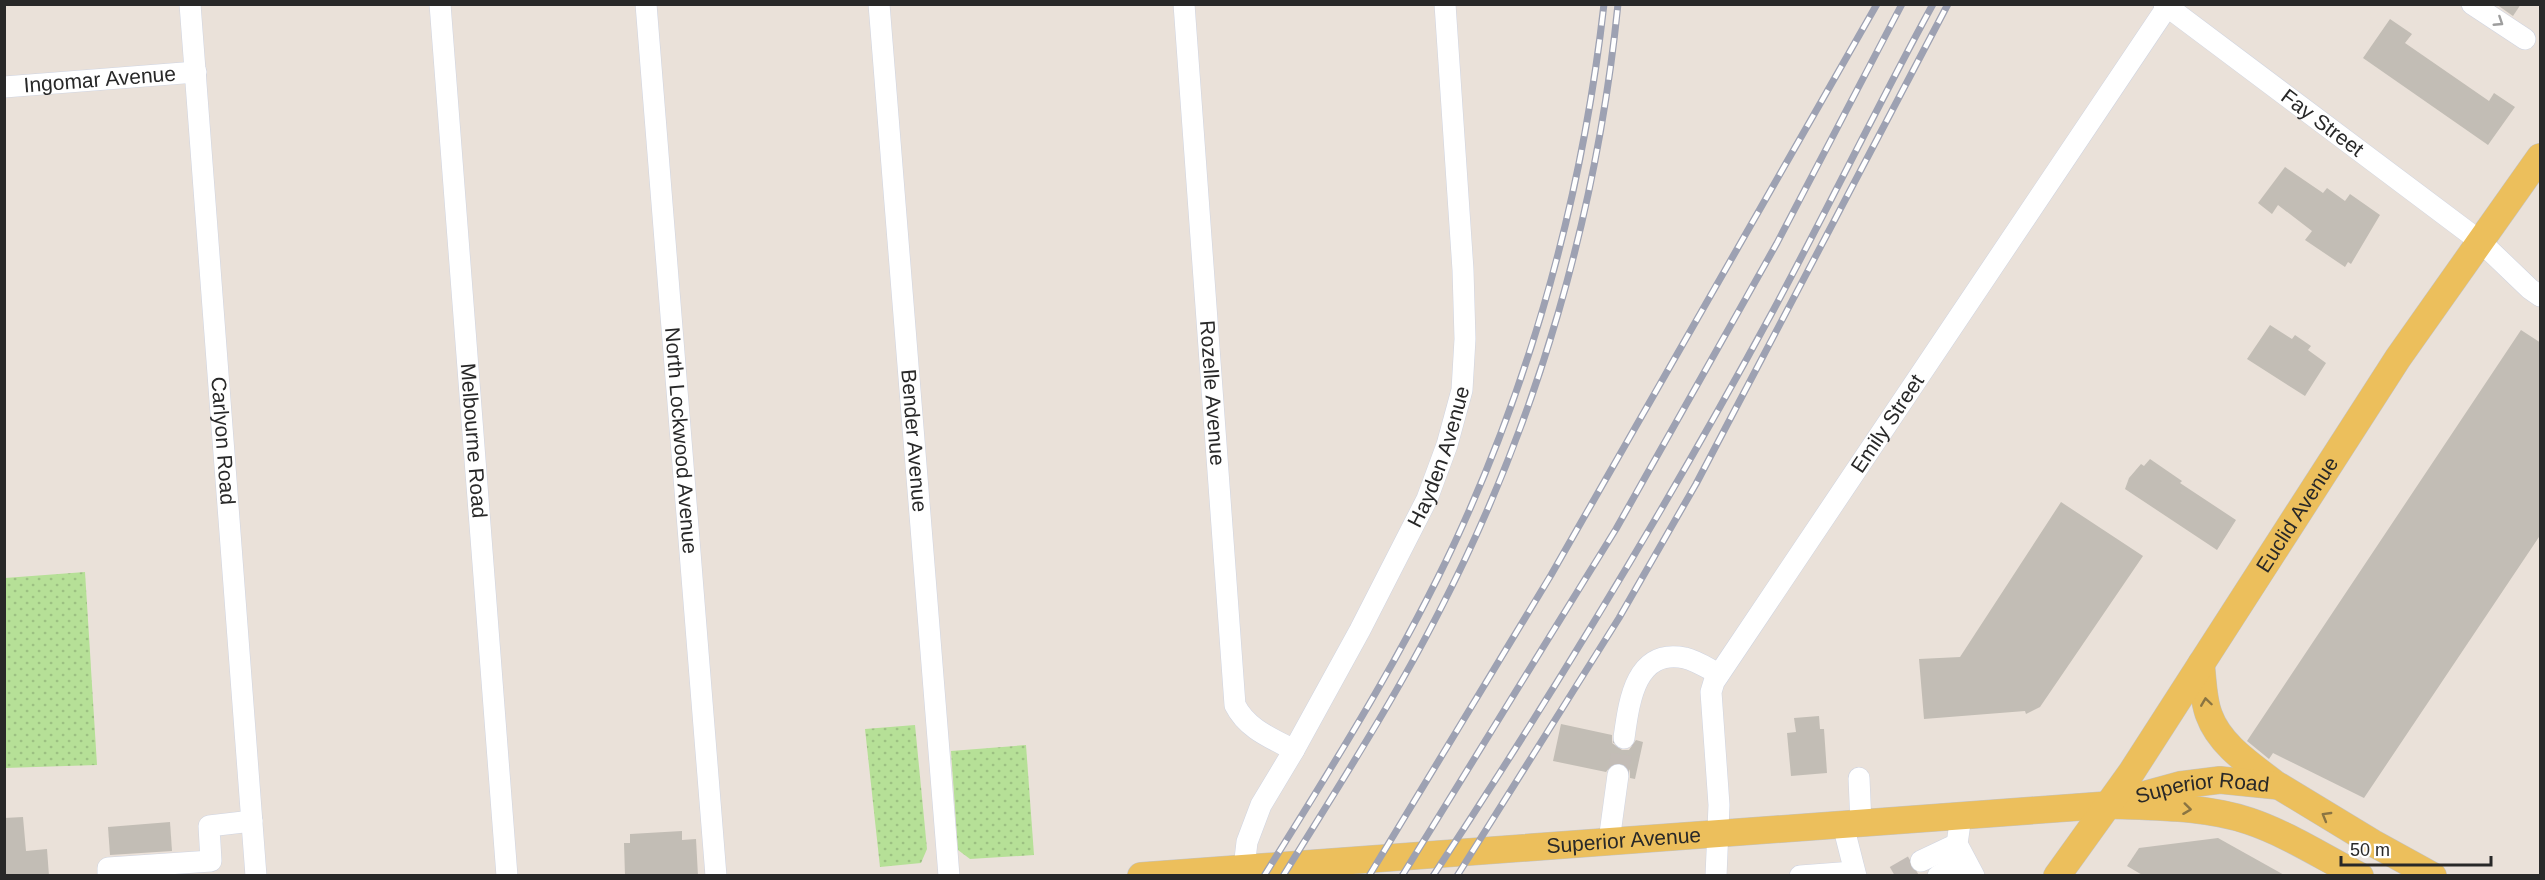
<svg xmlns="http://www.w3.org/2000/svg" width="2545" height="880" font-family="Arial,sans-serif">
	<defs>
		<pattern id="grass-dots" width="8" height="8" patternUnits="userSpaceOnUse" patternTransform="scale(1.5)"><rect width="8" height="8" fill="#b6e097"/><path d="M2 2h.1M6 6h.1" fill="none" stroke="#9cc082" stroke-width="1.8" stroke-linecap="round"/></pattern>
	</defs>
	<rect width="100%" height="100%" fill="#eae1d9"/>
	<!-- grass -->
	<g fill="url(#grass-dots)">
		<polygon points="85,572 97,765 5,768 5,578"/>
		<polygon points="915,725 927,849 921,863 880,867 865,729"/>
		<polygon points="1026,745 1034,855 970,859 958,850 951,751"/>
	</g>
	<!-- building -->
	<g fill="#c2bdb5">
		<polygon points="2496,4 2521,4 2513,16"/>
		<polygon points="2390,19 2412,34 2405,43 2489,101 2494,93 2515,107 2488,145 2363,58"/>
		<polygon points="2285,167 2323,193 2327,188 2345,201 2350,194 2380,215 2351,264 2348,262 2345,267 2305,240 2312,231 2278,205 2272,214 2258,203"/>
		<polygon points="2270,325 2292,339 2295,335 2311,346 2308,350 2326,363 2305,396 2247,359"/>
		<polygon points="2521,330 2541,343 2541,534 2364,798 2273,753 2269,759 2247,741"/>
		<polygon points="2150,459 2182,481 2180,483 2236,520 2217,550 2125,489 2129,478 2141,464 2144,466"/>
		<polygon points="2061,502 2143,556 2040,707 2026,714 2025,711 1924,719 1919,659 1960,657"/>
		<polygon points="1819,716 1820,729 1824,729 1827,773 1791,776 1787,733 1796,732 1794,718"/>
		<polygon points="1561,724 1612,735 1612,743 1622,750 1629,750 1636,740 1643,742 1635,779 1630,778 1630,770 1620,763 1613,763 1606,772 1553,761"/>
		<polygon points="23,817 26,851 47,849 49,876 4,876 4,818"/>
		<polygon points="170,822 172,851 110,855 108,827"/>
		<polygon points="682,831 682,840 696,839 698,876 625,876 624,843 630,843 630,834"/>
		<polygon points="2218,838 2286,876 2144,876 2127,866 2139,848"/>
	</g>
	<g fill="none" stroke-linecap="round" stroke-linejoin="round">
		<!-- minor-tunnel -->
		<g stroke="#c3bcb6" stroke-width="21" stroke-dasharray="21 10" stroke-linecap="butt">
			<polyline points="1618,775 1624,738"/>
			<polyline points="1895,876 1921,861"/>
		</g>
		<defs>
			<g id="minor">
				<path id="s1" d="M 190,4 L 256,876"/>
				<path id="s2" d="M 440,4 L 507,876"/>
				<path id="s3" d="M 646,4 L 716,876"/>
				<path id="s4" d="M 879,4 L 949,876"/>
				<path id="s5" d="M 1184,4 L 1235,705 C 1247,729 1271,738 1294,750"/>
				<path id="s6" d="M 2164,4 L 2481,242 L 2530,289 L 2540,296"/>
				<polyline points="2472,4 2525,39"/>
				<path id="s7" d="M 4,87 L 196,72"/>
				<path d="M 1624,738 C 1629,702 1635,648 1685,658 C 1697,661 1709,669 1719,674"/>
				<polyline points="1859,778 1861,824"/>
				<polyline points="1961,816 1957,844 1974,876"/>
				<polyline points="1843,825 1856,876"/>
				<polyline points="1609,841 1618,775"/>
				<polyline points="1921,861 1957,844"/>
				<path id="s8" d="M 1244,868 L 1247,842 L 1261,805 L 1294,750 L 1360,630 L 1427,499 L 1447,445 L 1462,390 L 1465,339 L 1463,270 L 1445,4"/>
				<polyline points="108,876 108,868 211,861 209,826 252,821"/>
				<path id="s9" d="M 1716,876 L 1719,805 L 1711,692 L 1714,682 L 2169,4"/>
				<polyline points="1800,876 1853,872"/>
				<polyline points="1938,876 1965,860"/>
			</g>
			<g id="major">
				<path d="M 2201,664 C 2203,680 2203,700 2209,715 C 2220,746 2253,766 2278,786"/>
				<path id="s10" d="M 2129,799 L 2180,785 L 2220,780 L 2279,786 L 2373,843 L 2433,876"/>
				<path id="s11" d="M 1141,876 L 2107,805 C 2154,807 2204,806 2249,821 C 2288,834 2324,858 2360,876"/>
				<path id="s12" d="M 2057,876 L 2131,773 L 2398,358 L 2540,157"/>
			</g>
		</defs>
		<!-- minor casing -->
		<use href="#minor" stroke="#cfd4e1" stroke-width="22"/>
		<!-- major casing -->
		<use href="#major" stroke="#c3c3c3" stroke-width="28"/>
		<!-- minor -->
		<use href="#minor" stroke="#fff" stroke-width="21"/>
		<!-- major -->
		<use href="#major" stroke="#ecbf5c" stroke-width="27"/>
		<defs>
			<g id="rail">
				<path d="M 1264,876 C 1332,767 1401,658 1455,542 C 1534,372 1583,190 1604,4"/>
				<path d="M 1283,876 C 1338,787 1395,699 1442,606 C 1538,419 1597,213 1618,4"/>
				<polyline points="1369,876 1551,575 1877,4"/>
				<polyline points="1402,876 1616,529 1777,243 1902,4"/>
				<path d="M 1433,876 C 1554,692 1669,503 1774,309 C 1828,208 1878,105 1933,4"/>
				<polyline points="1457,876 1619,618 1696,484 1948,4"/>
			</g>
		</defs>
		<!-- rail casing -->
		<use href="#rail" stroke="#9da1b2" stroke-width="7"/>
		<!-- rail -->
		<use href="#rail" stroke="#fff" stroke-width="4.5" stroke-dasharray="14" stroke-linecap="butt"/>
	</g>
	<!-- one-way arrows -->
	<defs><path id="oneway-chevron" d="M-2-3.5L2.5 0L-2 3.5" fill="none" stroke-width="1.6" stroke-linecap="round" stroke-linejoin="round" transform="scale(1.5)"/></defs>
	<use stroke="#9e9e9e" href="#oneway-chevron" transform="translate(2499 22) rotate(33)"/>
	<g stroke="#8a7442">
		<use href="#oneway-chevron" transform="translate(2206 702) rotate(-98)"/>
		<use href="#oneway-chevron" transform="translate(2187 809) rotate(7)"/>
		<use href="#oneway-chevron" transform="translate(2326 816) rotate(-150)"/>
	</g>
	<g text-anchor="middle" stroke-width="4.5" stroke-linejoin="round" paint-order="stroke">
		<!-- street labels -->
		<g font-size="21" fill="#282828" stroke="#fff">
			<text dy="7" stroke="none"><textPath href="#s7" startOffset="96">Ingomar Avenue</textPath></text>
			<text dy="7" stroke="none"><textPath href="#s6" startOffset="198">Fay Street</textPath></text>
			<text dy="7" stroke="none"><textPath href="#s5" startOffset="390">Rozelle Avenue</textPath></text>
			<text dy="7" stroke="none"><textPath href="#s9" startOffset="506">Emily Street</textPath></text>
			<text dy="7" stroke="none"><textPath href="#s1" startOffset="438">Carlyon Road</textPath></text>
			<text dy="7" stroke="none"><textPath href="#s2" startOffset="438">Melbourne Road</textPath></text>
			<text dy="7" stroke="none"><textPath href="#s3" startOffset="438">North Lockwood Avenue</textPath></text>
			<text dy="7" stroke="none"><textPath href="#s4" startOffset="438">Bender Avenue</textPath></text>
			<text dy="7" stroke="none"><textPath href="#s8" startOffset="458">Hayden Avenue</textPath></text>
			<text dy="7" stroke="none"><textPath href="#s12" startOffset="434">Euclid Avenue</textPath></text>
			<text dy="7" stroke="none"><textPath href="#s10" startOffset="75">Superior Road</textPath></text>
			<text dy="7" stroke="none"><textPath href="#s11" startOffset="484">Superior Avenue</textPath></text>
		</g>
	</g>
	<!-- border -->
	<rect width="2545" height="880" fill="none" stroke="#282828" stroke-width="12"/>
	<!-- scale -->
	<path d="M2341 856v9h150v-9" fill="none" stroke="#282828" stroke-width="3"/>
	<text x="2350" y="856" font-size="18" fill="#282828" stroke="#ffffff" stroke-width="4.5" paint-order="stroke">50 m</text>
</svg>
